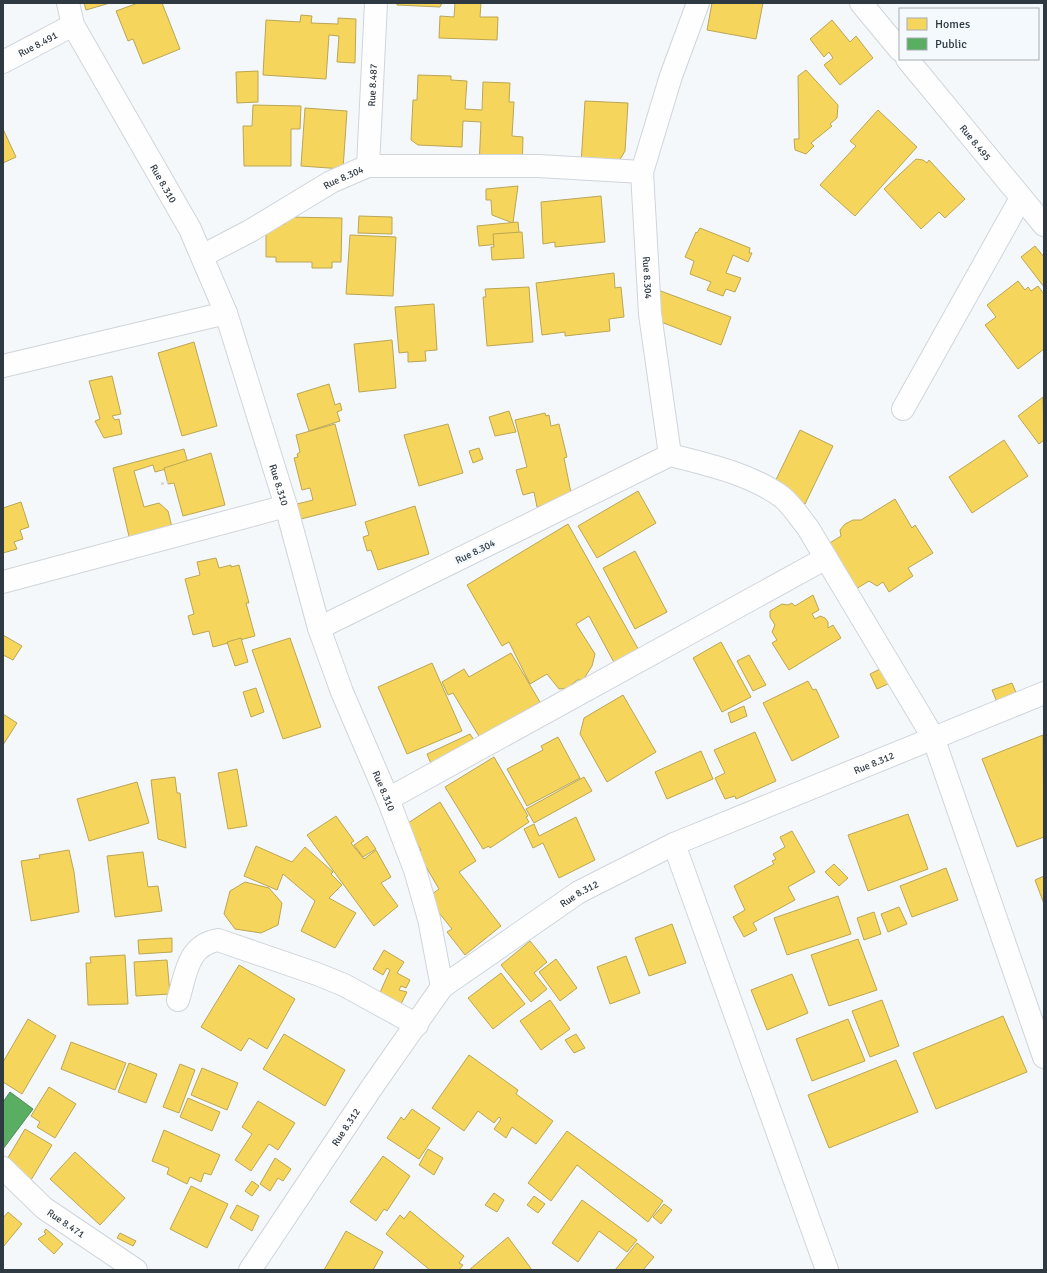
<svg xmlns="http://www.w3.org/2000/svg" width="1047" height="1273" font-family="Signika,sans-serif">
	<rect width="100%" height="100%" fill="#f5f8fb"/>
	<!-- homes -->
	<g fill="#f6d55c" stroke="#baa654">
		<polygon points="84,3 110,3 86,10"/>
		<polygon points="138,3 162,3 180,49 143,64 133,39 128,41 116,11"/>
		<polygon points="397,3 442,3 440,7 397,5"/>
		<polygon points="455,3 481,3 480,17 498,17 497,40 439,38 440,16 454,17"/>
		<polygon points="712,3 763,3 756,39 707,30"/>
		<polygon points="301,15 312,16 311,23 338,24 338,18 356,19 355,63 337,62 339,36 329,35 326,79 263,75 266,20 300,22"/>
		<polygon points="832,20 850,42 856,36 873,58 840,85 824,65 833,58 829,52 824,57 810,39"/>
		<polygon points="806,70 838,105 837,118 830,124 832,126 811,143 814,146 806,154 795,150 794,139 799,139 798,76"/>
		<polygon points="258,71 258,102 237,103 236,72"/>
		<polygon points="418,75 451,76 451,80 467,81 465,109 482,110 483,82 510,83 509,102 514,102 512,136 523,137 522,172 479,167 481,122 463,121 462,147 418,145 411,140 413,100 417,100"/>
		<polygon points="585,101 628,103 625,151 616,166 581,164"/>
		<polygon points="253,105 301,106 300,129 291,129 291,166 244,166 243,126 252,126"/>
		<polygon points="305,108 347,111 343,169 301,166"/>
		<polygon points="878,110 917,147 855,216 820,185 856,146 850,141"/>
		<polygon points="3,129 16,157 3,163"/>
		<polygon points="916,159 923,160 927,163 929,160 965,199 945,218 939,212 921,229 884,189"/>
		<polygon points="518,186 513,223 492,215 491,200 486,200 486,189"/>
		<polygon points="601,196 605,242 555,247 555,242 543,244 541,202"/>
		<polygon points="359,216 392,217 392,234 358,233"/>
		<polygon points="285,217 342,218 341,262 332,262 332,268 312,268 312,262 276,262 276,257 266,257 266,224 285,224"/>
		<polygon points="518,222 520,242 479,246 477,226"/>
		<polygon points="700,228 750,248 749,253 752,253 748,262 733,255 726,273 741,278 735,292 726,289 723,296 707,290 711,282 690,274 694,261 685,257 696,232 697,233"/>
		<polygon points="522,232 524,258 492,260 491,247 494,247 493,234"/>
		<polygon points="350,235 396,237 393,296 346,294"/>
		<polygon points="1035,246 1044,257 1044,287 1021,257"/>
		<polygon points="614,273 615,288 621,287 624,317 609,319 610,331 565,336 565,332 542,335 536,283"/>
		<polygon points="1018,281 1025,290 1028,287 1031,291 1038,286 1044,294 1044,349 1018,369 985,325 996,317 987,305"/>
		<polygon points="529,287 533,342 487,346 483,297 486,297 485,289"/>
		<polygon points="658,290 731,317 721,345 648,317"/>
		<polygon points="434,304 437,350 425,351 426,361 408,362 408,352 399,353 395,307"/>
		<polygon points="392,340 396,388 359,392 354,344"/>
		<polygon points="194,342 217,426 182,436 158,353"/>
		<polygon points="112,376 121,414 112,416 115,420 119,419 122,434 104,438 95,421 100,419 89,381"/>
		<polygon points="329,384 335,405 340,403 342,410 337,412 340,421 309,431 297,394"/>
		<polygon points="1043,397 1044,440 1039,444 1018,416"/>
		<polygon points="509,411 516,432 495,436 489,417"/>
		<polygon points="545,413 546,416 549,415 551,426 559,424 567,457 564,458 572,498 537,507 534,492 523,495 516,470 527,467 515,420"/>
		<polygon points="335,424 356,505 301,519 297,504 313,500 310,488 302,490 294,458 298,457 297,454 300,452 296,435"/>
		<polygon points="448,424 463,473 419,486 404,435"/>
		<polygon points="800,430 833,446 805,504 772,488"/>
		<polygon points="1004,440 1028,476 972,513 949,477"/>
		<polygon points="479,448 483,459 473,463 469,451"/>
		<polygon points="184,449 188,463 155,472 153,465 134,471 144,507 159,503 168,511 174,535 131,545 113,468"/>
		<polygon points="211,453 225,505 183,516 174,483 168,484 164,468"/>
		<polygon points="638,491 656,523 597,558 578,526"/>
		<polygon points="895,499 912,528 915,525 933,553 908,568 913,576 889,592 883,582 877,586 869,581 856,589 828,544 841,536 840,530 845,524 853,520 861,520"/>
		<polygon points="21,502 29,527 20,530 23,539 14,542 17,549 3,553 3,508"/>
		<polygon points="415,506 429,554 378,570 371,550 367,551 363,537 369,535 365,522"/>
		<polygon points="568,524 641,654 617,668 589,616 576,624 595,654 592,666 583,680 577,680 568,688 559,689 547,674 530,684 509,642 502,646 467,585"/>
		<polygon points="635,551 667,612 635,629 603,568"/>
		<polygon points="216,558 219,568 231,565 231,567 239,565 249,603 246,603 255,636 213,647 209,631 193,635 188,616 194,614 185,579 200,575 197,562"/>
		<polygon points="813,595 819,610 812,614 815,619 820,616 825,618 828,622 828,628 833,625 841,638 789,670 772,643 777,640 772,632 775,625 770,617 770,611 782,604 788,605 792,603 795,606"/>
		<polygon points="3,635 22,646 13,660 3,655"/>
		<polygon points="241,638 248,662 235,666 227,642"/>
		<polygon points="290,638 321,727 283,739 252,650"/>
		<polygon points="721,642 751,697 722,712 693,658"/>
		<polygon points="511,653 540,702 480,738 453,693 448,695 442,682 464,669 469,677"/>
		<polygon points="749,655 766,685 753,691 737,661"/>
		<polygon points="432,663 462,731 407,754 378,687"/>
		<polygon points="882,668 890,683 877,689 870,674"/>
		<polygon points="808,681 813,690 816,689 839,737 792,761 763,703"/>
		<polygon points="1012,683 1017,695 997,702 992,690"/>
		<polygon points="256,688 264,712 251,717 243,692"/>
		<polygon points="623,695 656,752 607,782 580,734 584,718"/>
		<polygon points="744,706 747,716 731,723 728,713"/>
		<polygon points="3,714 17,723 3,745"/>
		<polygon points="755,732 776,781 736,799 735,796 725,799 715,778 725,773 714,750"/>
		<polygon points="470,734 478,746 434,771 427,754"/>
		<polygon points="1043,735 1044,837 1017,847 982,759"/>
		<polygon points="558,737 580,778 527,806 507,769 543,750 541,746"/>
		<polygon points="701,751 713,779 667,799 655,772"/>
		<polygon points="494,757 528,816 526,817 529,822 490,848 489,846 483,849 445,787"/>
		<polygon points="237,769 247,826 228,829 218,773"/>
		<polygon points="175,777 177,793 180,793 186,848 158,839 151,780"/>
		<polygon points="584,777 592,791 534,823 526,809"/>
		<polygon points="137,782 149,823 89,841 77,799"/>
		<polygon points="440,802 476,861 459,872 501,926 465,955 447,932 452,929 427,898 439,889 418,853 421,850 405,825"/>
		<polygon points="908,814 928,869 868,891 848,835"/>
		<polygon points="336,816 354,841 351,843 364,859 376,850 391,877 381,883 398,906 374,926 307,835"/>
		<polygon points="576,817 595,860 559,878 543,843 533,848 524,829 534,824 539,836"/>
		<polygon points="792,831 815,872 788,887 795,900 753,923 757,930 744,937 733,917 745,910 734,886 774,864 772,861 776,859 773,854 785,847 780,837"/>
		<polygon points="367,836 376,849 363,857 354,845"/>
		<polygon points="256,846 292,862 305,847 333,872 331,874 342,885 329,898 356,913 335,948 301,931 315,901 283,874 277,890 244,876"/>
		<polygon points="69,850 74,872 79,912 31,921 21,861 40,858 39,855"/>
		<polygon points="143,852 148,887 158,886 162,911 115,917 107,856"/>
		<polygon points="834,864 848,878 839,886 825,872"/>
		<polygon points="946,868 958,900 912,917 900,886"/>
		<polygon points="1044,876 1044,904 1035,880"/>
		<polygon points="245,882 269,888 282,903 278,925 261,933 235,929 224,914 230,891"/>
		<polygon points="838,896 851,934 787,955 774,918"/>
		<polygon points="899,907 907,924 888,932 881,914"/>
		<polygon points="874,912 881,934 864,940 857,918"/>
		<polygon points="672,924 686,963 649,976 635,938"/>
		<polygon points="172,938 172,952 139,954 138,940"/>
		<polygon points="858,939 877,990 829,1006 811,955"/>
		<polygon points="530,941 547,962 534,973 547,989 531,1002 501,965"/>
		<polygon points="384,950 404,962 397,973 410,980 406,988 401,986 399,990 407,992 400,1006 379,995 390,970 387,968 383,975 373,969"/>
		<polygon points="125,955 128,1004 88,1005 86,963 91,963 90,957"/>
		<polygon points="626,956 640,993 610,1004 597,967"/>
		<polygon points="556,959 577,988 560,1001 539,972"/>
		<polygon points="167,960 170,994 136,996 134,962"/>
		<polygon points="239,965 295,999 267,1049 249,1038 241,1051 201,1027"/>
		<polygon points="501,973 525,1004 493,1029 468,998"/>
		<polygon points="792,974 808,1013 767,1030 751,990"/>
		<polygon points="550,1000 570,1029 541,1050 520,1021"/>
		<polygon points="882,1000 899,1046 870,1057 852,1011"/>
		<polygon points="1003,1016 1027,1072 936,1109 913,1053"/>
		<polygon points="28,1019 56,1036 22,1094 3,1082 3,1062"/>
		<polygon points="848,1019 865,1061 812,1081 796,1039"/>
		<polygon points="284,1034 345,1070 325,1106 263,1069"/>
		<polygon points="576,1034 585,1048 574,1053 565,1040"/>
		<polygon points="71,1042 126,1063 115,1090 61,1069"/>
		<polygon points="469,1055 518,1090 516,1094 553,1121 536,1144 512,1127 506,1138 494,1129 501,1119 499,1117 494,1123 478,1111 464,1131 432,1108"/>
		<polygon points="896,1060 918,1112 829,1148 808,1095"/>
		<polygon points="129,1063 157,1074 146,1103 118,1092"/>
		<polygon points="180,1064 195,1070 179,1113 163,1107"/>
		<polygon points="202,1068 238,1083 227,1110 191,1095"/>
		<polygon points="49,1087 76,1104 55,1138 37,1127 40,1122 31,1116"/>
		<polygon points="188,1098 220,1112 212,1131 180,1117"/>
		<polygon points="258,1101 295,1123 278,1150 269,1144 251,1171 235,1160 252,1134 242,1127"/>
		<polygon points="412,1109 440,1128 419,1159 387,1138 401,1117 404,1120"/>
		<polygon points="25,1129 52,1145 31,1180 6,1161"/>
		<polygon points="164,1130 220,1155 211,1175 204,1173 201,1182 190,1177 187,1184 167,1174 169,1168 152,1161"/>
		<polygon points="567,1131 663,1201 648,1222 577,1165 551,1201 528,1183"/>
		<polygon points="428,1149 443,1158 434,1175 419,1165"/>
		<polygon points="75,1152 125,1198 100,1225 50,1179"/>
		<polygon points="383,1156 410,1176 387,1211 384,1209 376,1221 350,1202"/>
		<polygon points="275,1158 291,1169 283,1181 278,1178 270,1191 260,1184"/>
		<polygon points="252,1181 259,1186 252,1196 245,1191"/>
		<polygon points="191,1186 228,1204 207,1248 170,1229"/>
		<polygon points="494,1193 504,1200 497,1212 485,1205"/>
		<polygon points="534,1196 545,1204 538,1213 527,1205"/>
		<polygon points="582,1200 637,1240 627,1252 599,1231 578,1262 552,1243"/>
		<polygon points="664,1204 672,1210 661,1224 653,1217"/>
		<polygon points="237,1205 259,1216 252,1231 230,1218"/>
		<polygon points="410,1211 464,1256 459,1263 463,1265 459,1270 430,1270 386,1234 400,1215 404,1219"/>
		<polygon points="8,1212 22,1224 3,1247 3,1218"/>
		<polygon points="46,1229 63,1244 54,1254 38,1239 46,1234 44,1232"/>
		<polygon points="346,1231 383,1252 373,1270 324,1270"/>
		<polygon points="120,1233 136,1241 133,1246 117,1238"/>
		<polygon points="508,1237 532,1270 469,1270"/>
		<polygon points="637,1243 654,1257 643,1270 615,1270"/>
	</g>
	<!-- public -->
	<polygon fill="#5aae61" stroke="#4d8b58" points="10,1092 33,1109 3,1149 3,1102"/>
	<g fill="none" stroke-linecap="round" stroke-linejoin="round">
		<defs>
			<g id="minor">
				<path id="s1" d="M 68,3 L 73,25 L 190,229 L 226,313 L 286,506 L 319,628 L 342,692 L 388,799 L 415,870 L 429,919 L 442,987"/>
				<polyline points="861,3 900,50"/>
				<path id="s2" d="M 907,59 L 1044,225"/>
				<path id="s3" d="M 3,62 L 73,25"/>
				<path id="s4" d="M 368,166 L 376,3"/>
				<polyline points="642,172 671,76 698,3"/>
				<path id="s5" d="M 202,256 L 250,231 L 331,182 L 368,166 L 538,166 L 642,172 L 650,314 L 670,455 L 319,628"/>
				<polyline points="3,366 226,313"/>
				<polyline points="903,409 1021,198"/>
				<path d="M 670,455 C 706,464 751,474 782,497 C 792,505 800,518 808,528 L 933,737 L 1044,1057"/>
				<polyline points="3,582 286,506"/>
				<polyline points="388,799 826,558"/>
				<polyline points="674,844 827,1270"/>
				<path d="M 178,1000 C 186,975 187,945 218,940 L 317,974 L 344,985 L 417,1025"/>
				<path id="s6" d="M 3,1168 L 44,1208 L 136,1270"/>
				<path id="s7" d="M 250,1270 L 370,1090 L 442,987 L 579,892 L 674,844 L 1044,693"/>
			</g>
		</defs>
		<!-- minor casing -->
		<use href="#minor" stroke="#cfd5db" stroke-width="24"/>
		<!-- path -->
		<polyline stroke="#d5d7d9" stroke-width="2.5" stroke-dasharray="3 3" stroke-linecap="butt" points="161,484 168,482"/>
		<!-- minor -->
		<use href="#minor" stroke="#fefefe" stroke-width="22"/>
	</g>
	<g text-anchor="middle" stroke-width="4" stroke-linejoin="round" paint-order="stroke">
		<!-- street labels -->
		<g font-size="10" fill="#2f3942" stroke="#f3f9fd">
			<text dy="4" stroke="none"><textPath href="#s3" startOffset="39">Rue 8.491</textPath></text>
			<text dy="4" stroke="none"><textPath href="#s4" startOffset="81">Rue 8.487</textPath></text>
			<text dy="4" stroke="none"><textPath href="#s2" startOffset="108">Rue 8.495</textPath></text>
			<text dy="4" stroke="none"><textPath href="#s5" startOffset="162">Rue 8.304</textPath></text>
			<text dy="4" stroke="none"><textPath href="#s1" startOffset="205">Rue 8.310</textPath></text>
			<text dy="4" stroke="none"><textPath href="#s5" startOffset="569">Rue 8.304</textPath></text>
			<text dy="4" stroke="none"><textPath href="#s1" startOffset="529">Rue 8.310</textPath></text>
			<text transform="translate(475 551) rotate(-26)" y="4">Rue 8.304</text>
			<text dy="4" stroke="none"><textPath href="#s7" startOffset="831">Rue 8.312</textPath></text>
			<text dy="4" stroke="none"><textPath href="#s1" startOffset="853">Rue 8.310</textPath></text>
			<text dy="4" stroke="none"><textPath href="#s7" startOffset="508">Rue 8.312</textPath></text>
			<text dy="4" stroke="none"><textPath href="#s7" startOffset="172">Rue 8.312</textPath></text>
			<text dy="4" stroke="none"><textPath href="#s6" startOffset="84">Rue 8.471</textPath></text>
		</g>
	</g>
	<!-- border -->
	<rect width="1047" height="1273" fill="none" stroke="#2f3942" stroke-width="8"/>
	<!-- legend -->
	<rect x="899" y="8" width="140" height="52" fill="#f3f9fd" stroke="#a5acb2"/>
	<rect x="907" y="18" width="20" height="12" fill="#f6d55c" stroke="#a5acb2"/>
	<text x="935" y="28" font-size="12" fill="#2f3942">Homes</text>
	<rect x="907" y="38" width="20" height="12" fill="#5aae61" stroke="#a5acb2"/>
	<text x="935" y="48" font-size="12" fill="#2f3942">Public</text>
</svg>
